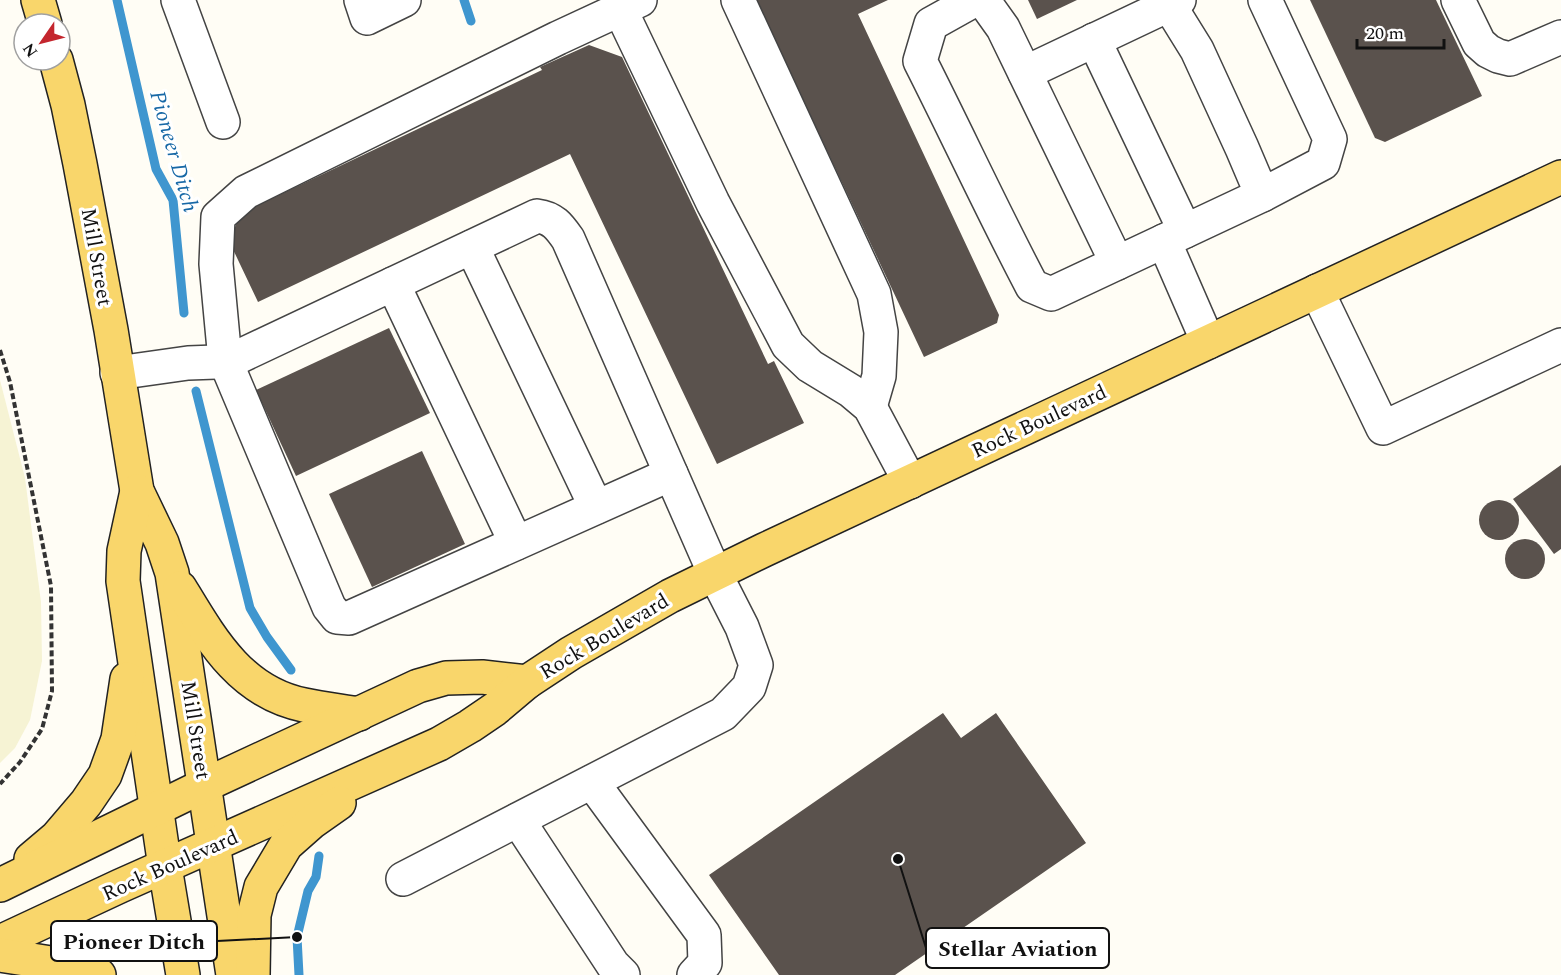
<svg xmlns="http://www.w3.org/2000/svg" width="1561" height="975" font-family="Spectral,serif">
	<rect width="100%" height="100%" fill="#fffdf5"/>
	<!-- farmland -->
	<polygon fill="#f6f3d4" points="0,380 25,478 41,602 42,661 30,720 15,748 0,763"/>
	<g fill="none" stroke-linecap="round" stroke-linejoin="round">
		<!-- stream -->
		<g stroke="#3f96cf" stroke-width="9">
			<polyline points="117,0 156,169 173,200 184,313"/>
			<polyline points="464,0 471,21"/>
			<polyline points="196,391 250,608 267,637 291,670"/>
			<polyline points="299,975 297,937 308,891 316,877 319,856"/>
		</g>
	</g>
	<!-- building -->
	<g fill="#5a524d">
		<polygon points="756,0 888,0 858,14 999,315 997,323 924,357"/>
		<polygon points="1028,0 1077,0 1037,19"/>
		<polygon points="1310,0 1436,0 1482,96 1385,142 1375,138"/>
		<polygon points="589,45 622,57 768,364 774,361 804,423 717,464 570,154 258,302 229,241 241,213 542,70 540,67"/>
		<polygon points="389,328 430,413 296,476 256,390"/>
		<polygon points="422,451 465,544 372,587 329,494"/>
		<polygon points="1561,465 1561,549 1554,554 1513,499"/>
		<circle cx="1499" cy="520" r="20"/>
		<circle cx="1525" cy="559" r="20"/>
		<polygon points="943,713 961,738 996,713 1086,843 895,975 779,975 709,875"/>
	</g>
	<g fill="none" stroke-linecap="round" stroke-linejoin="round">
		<defs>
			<g id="minor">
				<polyline points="178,0 223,122"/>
				<polyline points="361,0 367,18 404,0"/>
				<polyline points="640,0 558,38 246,192 218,217 216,264 225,360 329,607 337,617 349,618 671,474"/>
				<polyline points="738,0 874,294 881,332 879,376 870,407"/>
				<path d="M 974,0 L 931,24 L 920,61 C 958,136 993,212 1032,286 L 1051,294 L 1164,241"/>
				<polyline points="983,0 1003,28 1117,263"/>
				<polyline points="1166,0 1197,50 1242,148 1262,195 1164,241 1208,342"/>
				<polyline points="1458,0 1479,43 1488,51 1498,56 1510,59 1561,37"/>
				<polyline points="620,9 713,203 788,345 810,366 851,391 870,407 910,482"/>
				<polyline points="1094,40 1185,231"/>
				<polyline points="1025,73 1179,0"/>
				<polyline points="1262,195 1323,163 1330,139 1265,0"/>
				<polyline points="472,247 596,507"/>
				<polyline points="393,284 516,543"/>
				<polyline points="1317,291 1383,428 1561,345"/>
				<path d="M 117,373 L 188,363 L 216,362 L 238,357 L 537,216 C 553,218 559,226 568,239 L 715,574 L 742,627 L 756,665 L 749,687 L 723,714 L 403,879"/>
				<polyline points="592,782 704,935 705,963 694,975"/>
				<polyline points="518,820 613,965 623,975"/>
			</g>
			<g id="major">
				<polyline points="38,0 45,24"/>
				<polyline points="56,60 68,105 80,164 111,330 137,491 162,543 172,573 233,975"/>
				<polyline points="137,491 124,551 123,581 165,867 183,975"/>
				<path d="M 180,588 C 211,639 240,692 304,705 C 322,709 341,711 359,714"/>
				<polyline points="31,859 57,837 86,803 105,775 118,739 127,679"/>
				<polyline points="0,885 205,785 418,686 446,678 482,677 527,682"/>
				<polyline points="0,942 120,886 439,744 470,726 495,709 527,682 571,653 670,596 764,550 1561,177"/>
				<polyline points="0,955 70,966 92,971 99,975"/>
				<polyline points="253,975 254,915 261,887 286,845 312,822 339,803"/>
			</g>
		</defs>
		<!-- minor casing -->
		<use href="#minor" stroke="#444" stroke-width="36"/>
		<!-- major casing -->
		<use href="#major" stroke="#222" stroke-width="36"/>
		<!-- path -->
		<polyline stroke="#333" stroke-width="4" stroke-dasharray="6 3" stroke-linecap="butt" points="0,350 10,382 51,586 52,691 42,729 20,762 0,784"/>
		<!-- minor -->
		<use href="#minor" stroke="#fff" stroke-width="33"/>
		<!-- major -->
		<use href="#major" stroke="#f9d66b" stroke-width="33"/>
	</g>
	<g text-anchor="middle" stroke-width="6" stroke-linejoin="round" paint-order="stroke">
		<!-- street labels -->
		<g font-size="21" fill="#111" stroke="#fff">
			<text transform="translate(97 257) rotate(80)" y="7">Mill Street</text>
			<text transform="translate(1039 421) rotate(-25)" y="7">Rock Boulevard</text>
			<text transform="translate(604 636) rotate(-31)" y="7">Rock Boulevard</text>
			<text transform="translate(196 730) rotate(81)" y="7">Mill Street</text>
			<text transform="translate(170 865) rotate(-24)" y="7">Rock Boulevard</text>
		</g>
		<!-- water labels -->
		<g font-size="22" font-style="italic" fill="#1768a6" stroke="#fff">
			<text transform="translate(175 151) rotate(74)" y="8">Pioneer Ditch</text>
		</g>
	</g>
	<!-- callouts -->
	<path fill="none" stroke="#111" stroke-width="2" d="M297 937L217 941M898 859L926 948"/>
	<g fill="#111" stroke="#fff" stroke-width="2">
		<circle cx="297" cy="937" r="6"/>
		<circle cx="898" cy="859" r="6"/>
	</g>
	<g fill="#fff" stroke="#111" stroke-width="2">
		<rect x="51" y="921" width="166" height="40" rx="6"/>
		<rect x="926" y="928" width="183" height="40" rx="6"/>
	</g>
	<g font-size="22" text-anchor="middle" font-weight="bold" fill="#111">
		<text x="134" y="949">Pioneer Ditch</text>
		<text x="1018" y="956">Stellar Aviation</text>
	</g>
	<!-- north arrow -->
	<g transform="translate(42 42) rotate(235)"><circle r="28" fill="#ffffff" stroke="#a0a0a0" stroke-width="1.5"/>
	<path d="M0-4.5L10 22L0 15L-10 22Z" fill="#c4262e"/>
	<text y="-9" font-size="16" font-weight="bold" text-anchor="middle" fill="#111111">N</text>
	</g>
	<!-- scale -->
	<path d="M1357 39v9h87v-9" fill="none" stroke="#111111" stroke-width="3"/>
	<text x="1366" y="39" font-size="18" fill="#111111" stroke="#ffffff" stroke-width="4.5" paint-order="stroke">20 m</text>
</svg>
